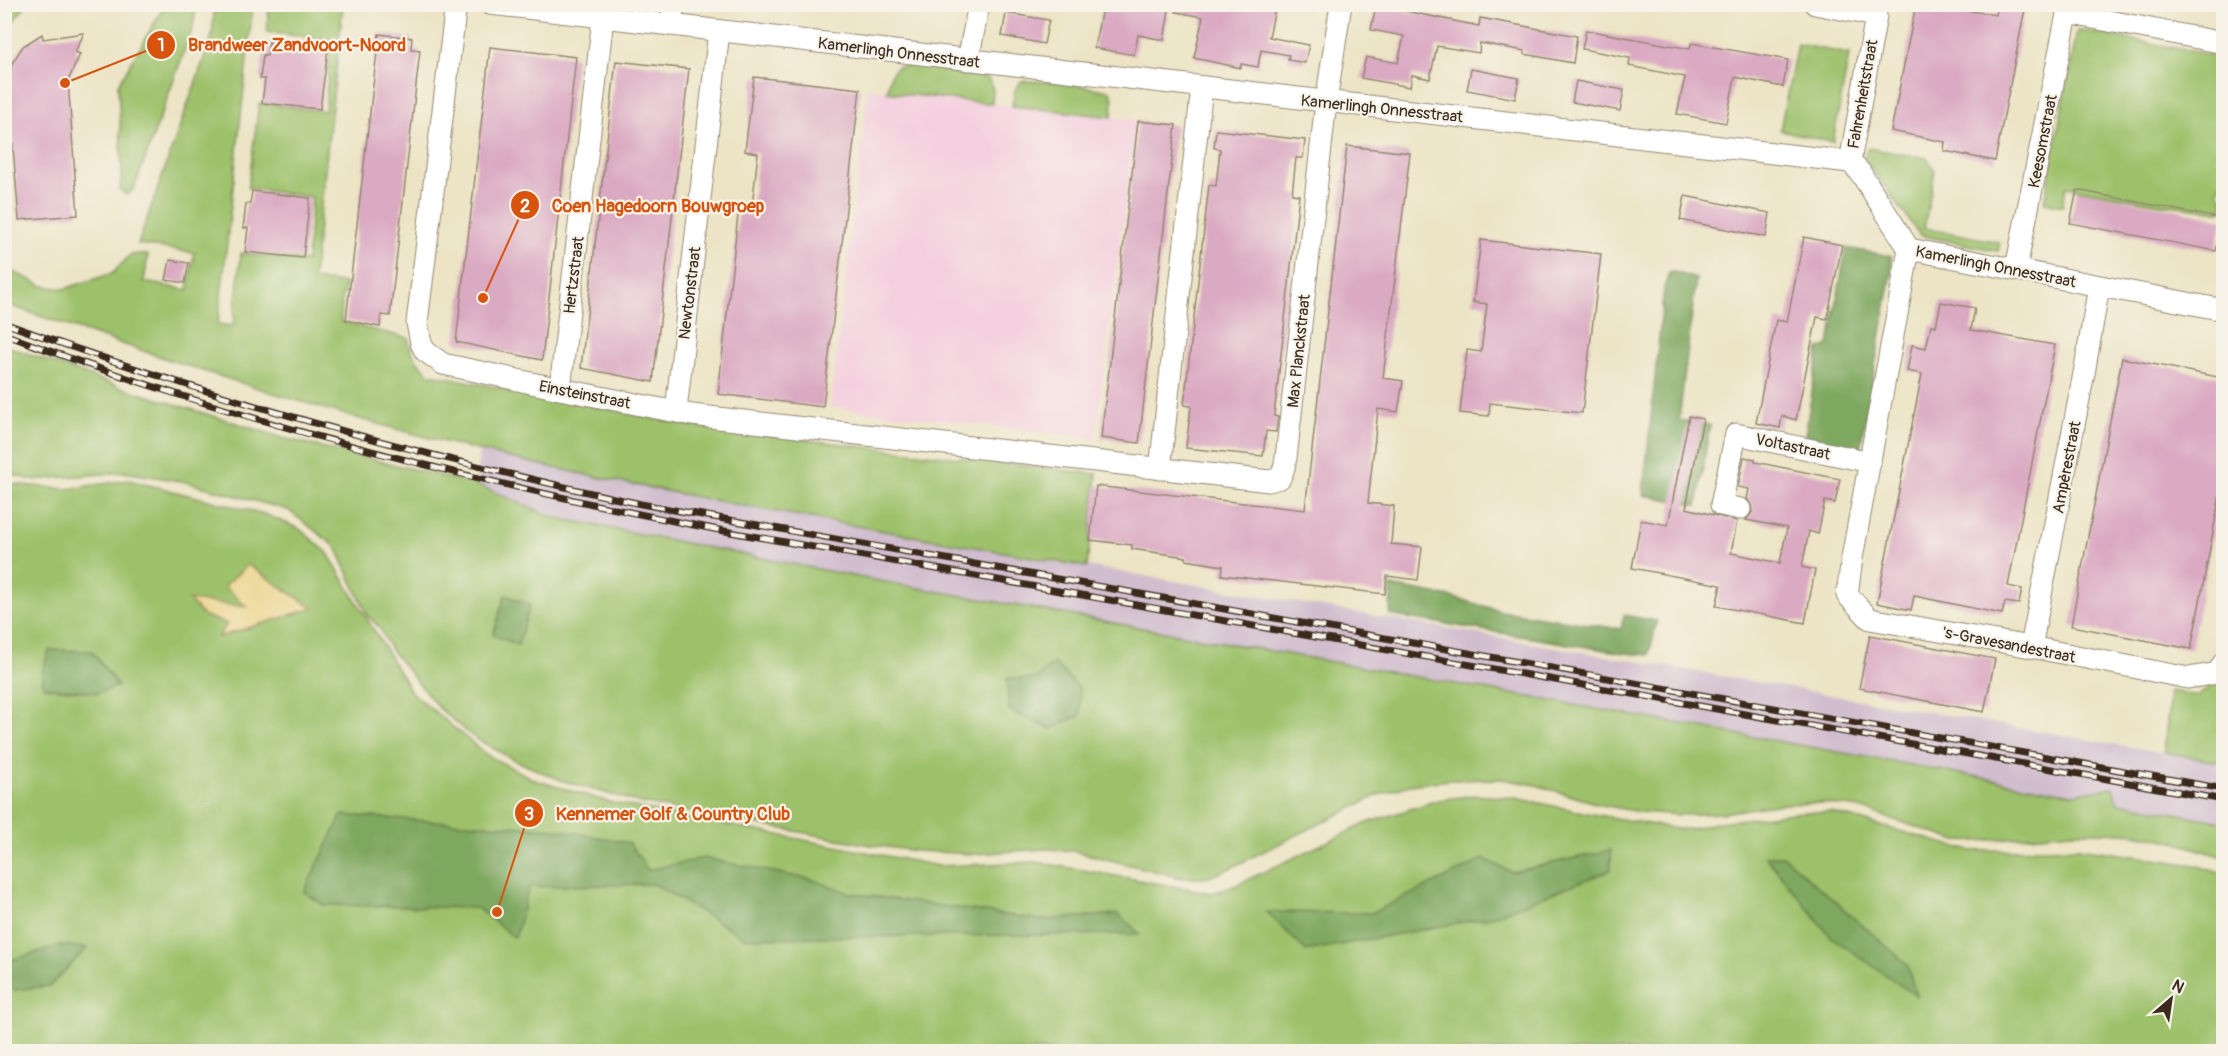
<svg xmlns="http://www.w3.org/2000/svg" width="2228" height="1056" font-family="Pangolin,sans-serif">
	<rect width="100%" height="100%" fill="#f7f3e8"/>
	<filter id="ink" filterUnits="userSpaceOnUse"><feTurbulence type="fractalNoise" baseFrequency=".0167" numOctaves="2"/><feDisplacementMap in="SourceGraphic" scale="12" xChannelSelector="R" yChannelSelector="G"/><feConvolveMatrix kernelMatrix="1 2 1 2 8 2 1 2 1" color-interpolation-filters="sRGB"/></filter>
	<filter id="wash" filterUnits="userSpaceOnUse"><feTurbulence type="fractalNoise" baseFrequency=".008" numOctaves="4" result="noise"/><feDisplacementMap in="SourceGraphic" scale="24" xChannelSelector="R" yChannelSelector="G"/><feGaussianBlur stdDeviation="1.35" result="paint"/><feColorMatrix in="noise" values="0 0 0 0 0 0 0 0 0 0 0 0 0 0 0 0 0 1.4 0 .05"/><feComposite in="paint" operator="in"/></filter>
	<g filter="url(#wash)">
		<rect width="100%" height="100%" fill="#ece4c5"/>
		<!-- built -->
		<polygon fill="#f4cfde" points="868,88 1136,120 1095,438 830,407"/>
		<!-- industrial -->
		<polygon fill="#d0bdce" points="479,451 701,499 2223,763 2223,822 2117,802 2112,787 2073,794 868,579 553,517 475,484"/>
		<!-- green -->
		<g fill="#9dc16b" stroke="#6c7644" stroke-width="1.5" fill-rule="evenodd">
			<polygon points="5,4 26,5 5,32 4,5"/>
			<polygon points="165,5 193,5 196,9 193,27 134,189 126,195 120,190 122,167 118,85"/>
			<path d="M 215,5 L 253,5 L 218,324 L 233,326 L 241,253 L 307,261 L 312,197 L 248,188 L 259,103 L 325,111 L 331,40 L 267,32 L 269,5 L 329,7 L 330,5 L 343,5 L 313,280 L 345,283 L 344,294 L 342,295 L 341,322 L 408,338 C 412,355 417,363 430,374 L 691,426 L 1097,474 L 1087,567 C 885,530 681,499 481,451 C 319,412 162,358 5,304 L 5,268 L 43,286 L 64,289 L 113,273 L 131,254 L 148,255 L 144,282 L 188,290 L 194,253 L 138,244 L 212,36 Z"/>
			<polygon points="2077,31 2087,31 2223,57 2223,183 2217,191 2223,198 2223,208 2221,211 2160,204 2066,187 2063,206 2044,202"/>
			<polygon points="1797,44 1849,54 1833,142 1780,130"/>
			<polygon points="911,65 988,78 993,89 992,104 887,92 891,74 897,67"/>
			<polygon points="1021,81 1057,82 1110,91 1113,99 1112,117 1012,106 1015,90"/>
			<polygon points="1867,148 1927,158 1935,171 1924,228 2000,242 1998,251 1920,235 1864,158"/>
			<polygon points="4,345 123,388 287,439 475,484 553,517 868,579 2073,794 2113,787 2117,802 2223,822 2223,857 2171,841 2135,834 2106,832 2070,832 1980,841 1954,840 1860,808 1822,803 1782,804 1723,813 1681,815 1640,812 1602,805 1536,785 1502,779 1449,780 1410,785 1378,795 1222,872 1204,878 1182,878 1074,851 1047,849 974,854 916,851 865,844 641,803 563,781 514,760 473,737 439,708 391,650 379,627 368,616 336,547 288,510 186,482 124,472 32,480 5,472"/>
			<path d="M 129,480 L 264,514 L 298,528 L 327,552 L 411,692 L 487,755 L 535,780 L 609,802 L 938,866 L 1037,862 L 1212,893 L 1232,887 L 1367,823 L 1438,800 L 1475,795 L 1515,798 L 1597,815 L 1678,829 L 1691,829 L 1720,822 L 1801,812 L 1831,812 L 1971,851 L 2079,848 L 2195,865 L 2223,874 L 2223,1051 L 5,1051 L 4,483 L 66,489 ZM 190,601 L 248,607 L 312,608 L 219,637 L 227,624 Z"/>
			<polygon points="2223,680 2223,763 2164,752 2170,691 2198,696 2215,683"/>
		</g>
		<!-- forest -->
		<g fill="#7ea75f" stroke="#5c683e" stroke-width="1.5">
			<polygon points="1846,248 1891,256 1892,272 1860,448 1853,449 1804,441 1819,349 1829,345"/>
			<polygon points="1674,272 1696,279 1679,420 1710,425 1697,505 1643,495 1664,288 1669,273"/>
			<polygon points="1391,586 1451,597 1501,611 1621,629 1624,615 1657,621 1649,655 1624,653 1390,615"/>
			<polygon points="505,595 530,605 518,645 493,635"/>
			<polygon points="49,650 92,651 118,686 97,693 43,687 42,672"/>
			<polygon points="1054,663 1079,688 1081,715 1050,729 1009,710 1007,678 1035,679"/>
			<polygon points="342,815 555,829 629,843 648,870 704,858 814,880 850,893 1042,920 1118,914 1140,934 745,938 654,884 529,887 515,938 477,908 324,905 304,892"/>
			<polygon points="1611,850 1611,870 1491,917 1306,951 1267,912 1372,913 1484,859 1512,872"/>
			<polygon points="1765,856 1783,856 1907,964 1916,996 1831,937"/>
			<polygon points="61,945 87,948 50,986 5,991 5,962"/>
		</g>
		<!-- sand -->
		<polygon fill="#eeda9e" stroke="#94825e" stroke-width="1.5" points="248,565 313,608 218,637 227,624 202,615 189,600 247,607 224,586"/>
		<g id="blocks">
			<!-- building -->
			<g fill="#daa9c2">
				<polygon points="1103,4 1170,4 1164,40 1138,35 1134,55 1094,48"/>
				<polygon points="1177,4 1276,4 1269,37 1309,45 1305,63 1288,60 1289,55 1261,50 1258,67 1241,64 1241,68 1194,58 1203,17 1176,12"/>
				<polygon points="1916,4 1966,4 1965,10 1996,15 1998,4 2026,4 1995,161 1944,151 1945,142 1891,131"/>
				<polygon points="1376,5 1479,26 1480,18 1577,36 1573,63 1524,54 1525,51 1480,43 1479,53 1437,46 1430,79 1412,75 1410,87 1361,78 1366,57 1398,63 1404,36 1371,30"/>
				<polygon points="1006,13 1049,20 1044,44 1002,36"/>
				<polygon points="1586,30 1690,49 1691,43 1788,60 1783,87 1735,77 1726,123 1677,114 1685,77 1629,66 1630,58 1582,49"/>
				<polygon points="84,33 75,52 80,54 68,81 78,215 19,220 8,87 12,63 23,46 42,34 43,39"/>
				<polygon points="379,34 412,38 411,49 420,50 390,316 381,315 380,327 346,320"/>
				<polygon points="269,42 328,49 320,109 262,103 265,79 260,79 263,55 267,56"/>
				<polygon points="490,47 576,57 542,360 456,342"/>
				<polygon points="616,61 689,69 653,382 581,368"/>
				<polygon points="1471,69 1519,78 1515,99 1467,90"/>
				<polygon points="754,77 860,89 823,407 718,394 739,206 752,207 758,153 745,151"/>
				<polygon points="1576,81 1624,90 1620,111 1572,102"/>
				<polygon points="1138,121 1176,125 1139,443 1101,438"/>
				<polygon points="1216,130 1305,140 1303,158 1296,158 1292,194 1299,195 1274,416 1278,417 1276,432 1266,431 1263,456 1186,448 1191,406 1184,405 1209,185 1216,186 1220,149 1214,148"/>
				<polygon points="1347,146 1410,153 1383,378 1403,381 1398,412 1378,409 1368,503 1394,506 1391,544 1422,547 1418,580 1387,576 1385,594 1222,575 1223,566 1186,560 1186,557 1132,549 1132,545 1090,540 1096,486 1305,510"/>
				<polygon points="2077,190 2223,219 2216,251 2070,223"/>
				<polygon points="252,191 310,198 303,258 245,252 248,228 243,228 246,204 250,204"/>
				<polygon points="1685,196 1770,213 1766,237 1680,220"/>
				<polygon points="1804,237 1842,245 1827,319 1817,317 1796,420 1782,416 1780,428 1756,423 1776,320 1787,322"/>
				<polygon points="1481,240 1601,254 1582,413 1490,403 1489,416 1460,413 1467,350 1481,352 1487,304 1473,302"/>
				<polygon points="170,260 189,263 185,283 166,280"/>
				<polygon points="1941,302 1975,308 1971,330 2055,345 2008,586 2022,589 2019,604 2005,602 2002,614 1914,596 1911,610 1877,603 1922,374 1907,371 1912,345 1926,348 1931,325 1936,326"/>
				<polygon points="2122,358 2223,378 2223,479 2191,649 2071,626"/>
				<polygon points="1689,416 1703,419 1686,508 1737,521 1731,553 1780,563 1787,528 1746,520 1753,511 1752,505 1747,499 1749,489 1738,487 1744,457 1755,459 1755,462 1840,479 1835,503 1825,501 1818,534 1809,531 1802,567 1815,570 1805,623 1716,606 1721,585 1632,568 1641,520 1668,525"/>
				<polygon points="1870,635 1995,659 1984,712 1859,688"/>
			</g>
		</g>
	</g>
	<g filter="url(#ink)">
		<use href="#blocks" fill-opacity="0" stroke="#948772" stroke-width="1.5"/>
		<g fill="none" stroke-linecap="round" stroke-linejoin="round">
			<defs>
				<g id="street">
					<polyline points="456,4 417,323 421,343 425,351 443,364 560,389 692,415 1269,481 1280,478 1284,468 1286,458 1326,102 1341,4"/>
					<polyline points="490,4 1850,162 1860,172 1909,249 2224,310"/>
					<polyline points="1815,4 1876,16 1850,162"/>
					<polyline points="2067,13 2224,43"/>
					<polyline points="669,25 675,4"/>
					<polyline points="968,60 979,4"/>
					<polyline points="1909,249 1852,558 1847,595 1870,619 2031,647 2188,678 2218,673 2224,662"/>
					<polyline points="2016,268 2069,4"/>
					<polyline points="560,389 603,18"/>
					<polyline points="676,411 719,31"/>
					<polyline points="1160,469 1202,87"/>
					<polyline points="1740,509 1721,505 1736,434 1870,462"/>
					<polyline points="2031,647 2085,368 2099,286"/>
				</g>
			</defs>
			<!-- street casing -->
			<use href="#street" stroke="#948772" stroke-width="23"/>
			<!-- street -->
			<use href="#street" stroke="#fff" stroke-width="21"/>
			<defs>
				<g id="rail">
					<path d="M 4,323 C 212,399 424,457 641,504 L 2224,789"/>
					<path d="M 4,334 C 236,422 476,483 719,530 L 2224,800"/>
				</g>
			</defs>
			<!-- rail casing -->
			<use href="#rail" stroke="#3b2a1e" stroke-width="7"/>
			<!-- rail -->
			<use href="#rail" stroke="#f7f3e8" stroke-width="4.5" stroke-dasharray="14" stroke-linecap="butt"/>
		</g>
	</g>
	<g text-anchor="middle" stroke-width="4.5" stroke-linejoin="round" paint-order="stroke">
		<!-- street labels -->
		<g font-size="16" fill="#3b2a1e" stroke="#f7f3e8">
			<text transform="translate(899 52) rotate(7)" y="6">Kamerlingh Onnesstraat</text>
			<text transform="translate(1862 94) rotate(-80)" y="6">Fahrenheitstraat</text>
			<text transform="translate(1382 108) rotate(6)" y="6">Kamerlingh Onnesstraat</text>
			<text transform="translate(2042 141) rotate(-79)" y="6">Keesomstraat</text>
			<text transform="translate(1996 266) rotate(11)" y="6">Kamerlingh Onnesstraat</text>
			<text transform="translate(573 275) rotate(-83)" y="6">Hertzstraat</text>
			<text transform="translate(689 293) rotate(-83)" y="6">Newtonstraat</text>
			<text transform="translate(1298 351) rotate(-84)" y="6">Max Planckstraat</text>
			<text transform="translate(585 394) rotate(11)" y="6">Einsteinstraat</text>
			<text transform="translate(1793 446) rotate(12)" y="6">Voltastraat</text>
			<text transform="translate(2066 467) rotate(-79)" y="6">Ampèrestraat</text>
			<text transform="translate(2009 644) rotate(11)" y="6">'s-Gravesandestraat</text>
		</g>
	</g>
	<!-- callouts -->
	<path fill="none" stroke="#d7540e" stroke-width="2" d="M65 83L161 45M483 298L525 205M497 912L529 813"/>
	<g fill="#d7540e" stroke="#f7f3e8" stroke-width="2">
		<circle cx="65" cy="83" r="6"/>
		<circle cx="483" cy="298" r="6"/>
		<circle cx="497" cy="912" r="6"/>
		<circle cx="161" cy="45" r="15"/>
		<circle cx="525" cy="205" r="15"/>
		<circle cx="529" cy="813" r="15"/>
	</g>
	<g font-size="18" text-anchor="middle" font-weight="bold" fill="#fff">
		<text x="161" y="51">1</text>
		<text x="525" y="212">2</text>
		<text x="529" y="820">3</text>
	</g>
	<g font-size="18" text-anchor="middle" font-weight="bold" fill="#d7540e" stroke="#f7f3e8" stroke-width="4.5" stroke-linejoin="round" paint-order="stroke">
		<text x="297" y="51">Brandweer Zandvoort-Noord</text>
		<text x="658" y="212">Coen Hagedoorn Bouwgroep</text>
		<text x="673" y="820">Kennemer Golf &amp; Country Club</text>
	</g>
	<!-- margin -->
	<rect width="2228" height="1056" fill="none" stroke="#f7f3e8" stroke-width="24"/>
	<!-- north arrow -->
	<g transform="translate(2171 999) rotate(29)" stroke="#f7f3e8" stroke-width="4.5" paint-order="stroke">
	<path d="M0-4.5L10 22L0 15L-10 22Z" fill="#3b2a1e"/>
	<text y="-9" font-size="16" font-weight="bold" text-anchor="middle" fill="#3b2a1e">N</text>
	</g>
</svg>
